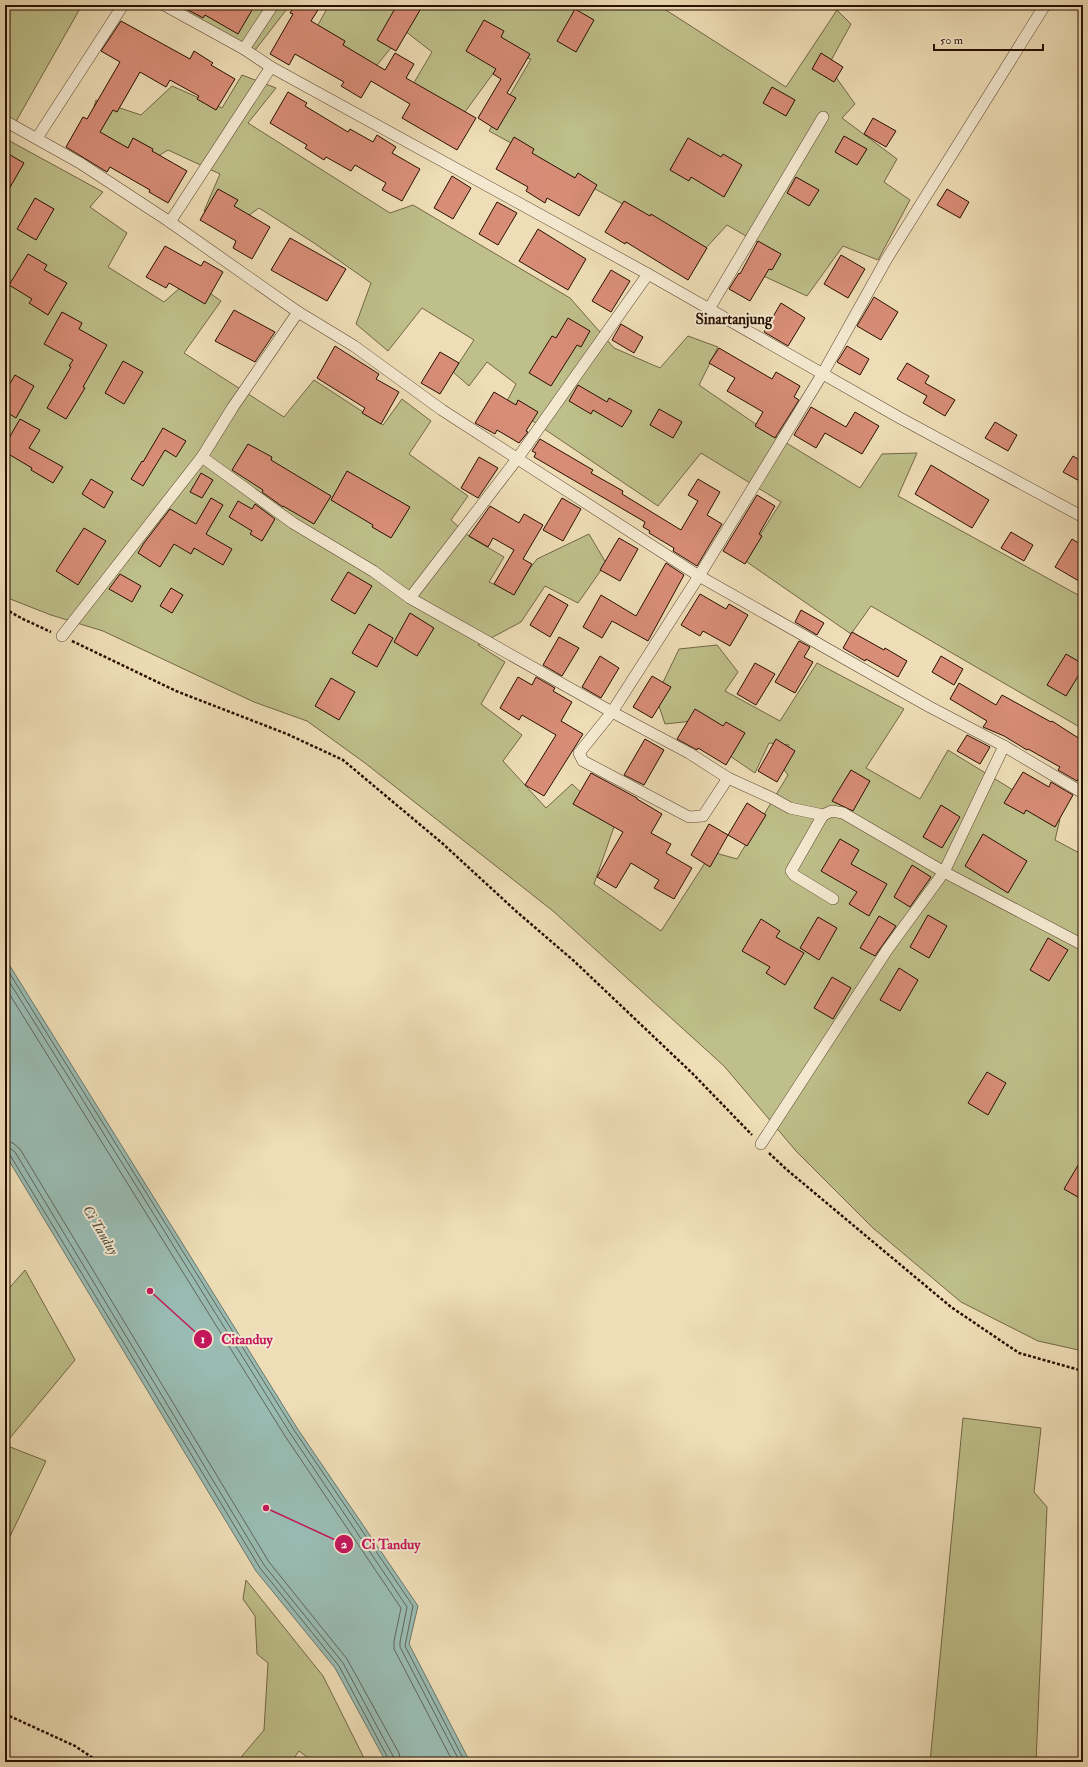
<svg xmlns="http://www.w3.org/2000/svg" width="1088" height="1767" font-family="'IM FELL Double Pica',serif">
	<rect width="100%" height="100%" fill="#eeddb6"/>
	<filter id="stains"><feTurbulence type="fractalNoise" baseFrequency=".005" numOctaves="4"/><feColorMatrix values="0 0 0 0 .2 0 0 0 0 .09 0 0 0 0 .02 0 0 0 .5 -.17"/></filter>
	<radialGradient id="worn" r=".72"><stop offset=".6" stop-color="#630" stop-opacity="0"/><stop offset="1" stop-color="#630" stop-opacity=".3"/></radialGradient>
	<!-- green -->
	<g fill="#bebf8a" stroke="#736745">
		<polygon points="5,5 82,5 6,139 103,192 90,207 127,233 108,267 164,302 190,279 221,301 184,353 284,417 314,380 383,425 402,399 431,421 409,454 468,496 451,520 470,537 504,557 489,582 512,592 537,559 589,534 606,563 578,603 545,586 521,622 478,645 505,662 481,704 522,735 503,761 546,808 572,784 615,824 594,884 661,931 712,852 737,859 788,775 779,763 789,745 769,743 755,773 724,752 693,721 665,724 656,697 679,649 717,645 738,672 725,691 780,721 817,663 904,709 866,768 920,799 948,750 1060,819 1055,840 1083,855 1083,1351 1038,1341 961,1302 873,1228 796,1151 724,1066 553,911 365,763 307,721 254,702 103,631 51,615 5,597"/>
		<polygon points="155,5 290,5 249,58"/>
		<polygon points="329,5 658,5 786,87 837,10 851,24 828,66 855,104 842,118 897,159 884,182 910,200 878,260 843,246 807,296 759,274 772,251 727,225 705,249 489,131 531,59 508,53 462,116 412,86 432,52 405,31 372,71 313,34"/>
		<polygon points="242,75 276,88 248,123 390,213 413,205 570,298 614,348 660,368 688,336 718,347 699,385 757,425 860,488 882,454 917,453 898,496 1080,596 1083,591 1083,729 871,606 851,634 744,560 781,502 701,453 658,506 506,403 516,384 487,362 469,386 453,372 474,340 422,308 388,351 356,324 371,283 314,243 259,208 229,229 204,211 220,174 168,150 137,169 87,131 96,100 141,115 172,86 222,108"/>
		<polygon points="25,1270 75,1360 5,1444 5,1293"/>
		<polygon points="963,1418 1041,1428 1034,1492 1047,1507 1036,1762 930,1762"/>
		<polygon points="5,1445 46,1461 5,1547"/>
		<polygon points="246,1580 323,1676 366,1762 314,1762 299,1751 291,1762 237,1762 264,1730 268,1663 257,1654 255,1616 243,1599"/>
	</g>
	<!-- water -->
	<polygon fill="#99bbb2" stroke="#6c766b" points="5,958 297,1428 418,1606 409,1644 470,1762 386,1762 335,1668 256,1571 5,1154"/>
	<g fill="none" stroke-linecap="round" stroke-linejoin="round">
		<!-- shore -->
		<g stroke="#606559" stroke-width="1">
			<polyline points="5,966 294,1430 413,1606 405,1646 465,1762"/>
			<polyline points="5,975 290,1433 407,1607 400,1642 400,1647 460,1762"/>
			<polyline points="5,987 285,1436 401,1608 394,1641 394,1649 453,1762"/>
			<polyline points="5,1141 13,1143 20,1149 269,1562 347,1659 399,1753 401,1762"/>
			<polyline points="5,1147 11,1149 15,1152 264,1565 343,1663 393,1756 395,1762"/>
			<polyline points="5,1153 10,1155 260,1568 339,1666 390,1762"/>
		</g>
	</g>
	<!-- building -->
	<g fill="#d88d77" stroke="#280f00">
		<polygon points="179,5 255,5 238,34 205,15 203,18"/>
		<polygon points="295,5 321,5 311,21 345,41 343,45 385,70 395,53 414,64 406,78 476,118 457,150 402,118 410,104 371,81 361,98 341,86 344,82 295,54 289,65 270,54 293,14 290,13"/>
		<polygon points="397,5 423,5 396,51 377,40"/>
		<polygon points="575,9 594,20 576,52 557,41"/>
		<polygon points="484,20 504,31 501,37 530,54 507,93 516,98 497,130 478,118 501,79 493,74 496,69 466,51"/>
		<polygon points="121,21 190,59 194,51 213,63 211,65 235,79 216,110 197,99 199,96 170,80 166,87 140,72 117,112 113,110 100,132 128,148 133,138 153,149 152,151 187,171 168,203 149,192 150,190 110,167 107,172 66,147 83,117 87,119 120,62 101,51"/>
		<polygon points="821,53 843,67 834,82 812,69"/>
		<polygon points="772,87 795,100 786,116 763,103"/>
		<polygon points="288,92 307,103 305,106 348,132 350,129 373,142 377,135 396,147 392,153 420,169 402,201 382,190 386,183 355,165 351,171 326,157 324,160 305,148 307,145 270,123"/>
		<polygon points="873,118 896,131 886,147 864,134"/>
		<polygon points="844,136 867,149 857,165 835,152"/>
		<polygon points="514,137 534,149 532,153 575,178 578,173 597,185 579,216 547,198 545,203 526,191 528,187 496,169"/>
		<polygon points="688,138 721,157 723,154 742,165 724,197 691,177 689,181 670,170"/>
		<polygon points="5,152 24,163 5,196"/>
		<polygon points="452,176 471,188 453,219 434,208"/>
		<polygon points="796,177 819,190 809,206 787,193"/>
		<polygon points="218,189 238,200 234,206 270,227 252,259 233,248 236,241 200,220"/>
		<polygon points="947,189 969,202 960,218 937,205"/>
		<polygon points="35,198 54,209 36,240 17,229"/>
		<polygon points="624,201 650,216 651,214 707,248 688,280 626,242 625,244 605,232"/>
		<polygon points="497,202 517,213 498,245 479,234"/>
		<polygon points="538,229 586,259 568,290 519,261"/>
		<polygon points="290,238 346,269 327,301 271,270"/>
		<polygon points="758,241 781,254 772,270 769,269 750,301 729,289 739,273 740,274"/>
		<polygon points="165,246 201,266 204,261 223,272 205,304 169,283 166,288 146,277"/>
		<polygon points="28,254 47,265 44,270 67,283 48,315 29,303 32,299 9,285"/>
		<polygon points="841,255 865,269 848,298 824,284"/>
		<polygon points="611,270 630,281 611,312 592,301"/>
		<polygon points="874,297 898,312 881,340 857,326"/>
		<polygon points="781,303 805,318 788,346 764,332"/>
		<polygon points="234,310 275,332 255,362 215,341"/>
		<polygon points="62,312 82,323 79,329 107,345 83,387 85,388 66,419 47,408 71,367 69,366 73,360 44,344"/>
		<polygon points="568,318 590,331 581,347 577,345 551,386 529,373 552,336 556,338"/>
		<polygon points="621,324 643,337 634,353 612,340"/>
		<polygon points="335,346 379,374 376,379 399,392 381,424 362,413 365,408 317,378"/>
		<polygon points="847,346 869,359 860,375 837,362"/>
		<polygon points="719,348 772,379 776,372 800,386 794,397 799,400 775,438 755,426 763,412 727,391 735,378 709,363"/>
		<polygon points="440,352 459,363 440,394 421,383"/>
		<polygon points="123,361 143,372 124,404 105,393"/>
		<polygon points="907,363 929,376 925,383 955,400 945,416 923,403 927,396 897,379"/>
		<polygon points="15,375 34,386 16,418 5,411 5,392"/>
		<polygon points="578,385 607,402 609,398 632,411 622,427 593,410 591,414 569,401"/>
		<polygon points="494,392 516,405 518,400 538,412 526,431 528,432 519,443 497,430 495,434 475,423"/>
		<polygon points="811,407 846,427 855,412 879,426 862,454 825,433 816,448 794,435"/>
		<polygon points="659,409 682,422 673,438 650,425"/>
		<polygon points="20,419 40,430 29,448 63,467 53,483 31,470 32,468 5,452 5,445"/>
		<polygon points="995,422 1017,435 1008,451 985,438"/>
		<polygon points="163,428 186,441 176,457 165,450 143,486 131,479 142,461 143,462"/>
		<polygon points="540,439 593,470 591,473 623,491 622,494 681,530 698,501 688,495 698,479 720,492 707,515 722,524 697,566 673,551 674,548 649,533 650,531 643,527 645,522 534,457 536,453 532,451"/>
		<polygon points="248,444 272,457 271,460 331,496 314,524 283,506 283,507 262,492 263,490 232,470"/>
		<polygon points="1073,456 1083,462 1083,483 1063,472"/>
		<polygon points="479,457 498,468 478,498 461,488"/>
		<polygon points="931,465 989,500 972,528 915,494"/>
		<polygon points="347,471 410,507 391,538 372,527 373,525 331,500"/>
		<polygon points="201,473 213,480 202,498 190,492"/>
		<polygon points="91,479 113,492 104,508 82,494"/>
		<polygon points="757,495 775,506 759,534 762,536 745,564 723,551"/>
		<polygon points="211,498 223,505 206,534 232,549 223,565 194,548 191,554 174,544 160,567 138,553 144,543 170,509 196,524"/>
		<polygon points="562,498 581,509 563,541 543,530"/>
		<polygon points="238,501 252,509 255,504 275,519 262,541 250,534 252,531 229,517"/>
		<polygon points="490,506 519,523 524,514 543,525 523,559 532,564 514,595 494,584 514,550 493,538 488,547 469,536"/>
		<polygon points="84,528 106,541 78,585 56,571"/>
		<polygon points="1011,532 1033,545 1024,561 1001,548"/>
		<polygon points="619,538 638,549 620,581 600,570"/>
		<polygon points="1072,539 1083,546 1083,575 1079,581 1055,567"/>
		<polygon points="666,563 684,575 648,641 612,621 602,638 583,627 601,595 636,616"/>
		<polygon points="348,572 372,586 355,614 331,600"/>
		<polygon points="120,574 141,586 132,602 109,589"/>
		<polygon points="171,588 183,595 172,613 160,606"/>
		<polygon points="549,594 568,605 550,637 530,625"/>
		<polygon points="700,594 726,609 729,604 748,615 730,646 703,631 700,636 681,625"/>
		<polygon points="801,610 824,623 817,635 795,622"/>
		<polygon points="410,613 434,628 417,656 394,642"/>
		<polygon points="369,624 393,638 377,667 352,653"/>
		<polygon points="852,632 884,650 885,648 907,661 898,677 866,659 865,661 843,648"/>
		<polygon points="559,637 579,648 562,676 543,665"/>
		<polygon points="799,641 810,647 804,657 813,662 795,693 775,682"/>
		<polygon points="1066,654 1083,664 1083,668 1066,696 1047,685"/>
		<polygon points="600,656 619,668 601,698 582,687"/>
		<polygon points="941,656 963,669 954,685 932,672"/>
		<polygon points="755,663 775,674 756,705 737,694"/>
		<polygon points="652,676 671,687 652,718 633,707"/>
		<polygon points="518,677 532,685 536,677 555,688 553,691 572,702 561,721 583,734 544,796 525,785 556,735 522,715 519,720 500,708"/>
		<polygon points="331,678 355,692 339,720 315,706"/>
		<polygon points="959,683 996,705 1002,695 1051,722 1052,721 1083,741 1083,771 1077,781 1058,770 1060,767 1028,749 1027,750 1004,736 983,727 987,721 950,699"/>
		<polygon points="695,709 723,726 726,722 745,733 726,765 698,748 697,750 677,739"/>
		<polygon points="967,735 990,747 980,764 957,751"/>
		<polygon points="645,739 664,750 644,785 624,775"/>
		<polygon points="776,739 795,751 777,782 758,771"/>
		<polygon points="851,770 870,781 853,811 832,801"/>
		<polygon points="1023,772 1049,787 1051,782 1073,795 1055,827 1026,810 1024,814 1004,803"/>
		<polygon points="591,773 637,798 637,799 662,814 651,833 671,844 666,853 692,868 674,899 654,888 659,880 631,863 616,888 597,877 623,832 573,804"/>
		<polygon points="747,803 766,815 747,846 728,835"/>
		<polygon points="941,805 960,817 942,848 923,837"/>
		<polygon points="709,824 728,835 710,867 691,855"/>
		<polygon points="983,834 1027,861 1008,893 965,866"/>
		<polygon points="840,839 859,850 851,864 887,884 869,916 849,904 857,892 821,871"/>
		<polygon points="912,865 931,877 910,907 894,897"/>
		<polygon points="928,915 947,926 929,958 910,947"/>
		<polygon points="879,916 896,926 875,956 860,948"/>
		<polygon points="818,917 837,928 819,960 800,948"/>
		<polygon points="761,919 780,931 776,937 804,953 785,985 766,973 770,967 742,951"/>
		<polygon points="1048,938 1068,950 1049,981 1030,970"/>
		<polygon points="899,968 918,980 900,1011 880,1000"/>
		<polygon points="832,977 851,988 833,1019 814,1008"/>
		<polygon points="987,1072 1006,1083 988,1115 968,1103"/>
		<polygon points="1083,1157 1083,1200 1064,1189"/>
	</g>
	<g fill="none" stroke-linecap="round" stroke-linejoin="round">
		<defs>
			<g id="minor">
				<polyline points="164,5 244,49 271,67 648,274 900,418 1083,517"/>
				<polyline points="244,49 273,5"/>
				<polyline points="5,121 80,163 170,222 298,312 354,346 442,410 699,576 928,706 1004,746 1083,793"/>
				<polyline points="37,138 123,5"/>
				<polyline points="170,222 271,67"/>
				<polyline points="709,309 823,117"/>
				<polyline points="298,312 233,407 202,457 293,523 373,571 410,598 612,712 689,753 728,778 772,798 790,808 823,815 832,811 843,813 944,872 1083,945"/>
				<polyline points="410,598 517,459 648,274"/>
				<polyline points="62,636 202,457"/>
				<polyline points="728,778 703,816 689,817 583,761 579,753 612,712 699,576 823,373 886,260 1045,5"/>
				<polyline points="823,815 791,871 794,875 833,899"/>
				<polyline points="761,1144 887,950 944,872 1004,746"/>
			</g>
		</defs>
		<!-- minor casing -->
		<use href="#minor" stroke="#5a422e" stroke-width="12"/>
		<!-- path -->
		<g stroke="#280f00" stroke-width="2.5" stroke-dasharray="3 2" stroke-linecap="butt">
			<polyline points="5,609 23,619 51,632"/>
			<polyline points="72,641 176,691 287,734 343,760 442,843 517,912 574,961 693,1074 752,1135"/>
			<polyline points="769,1153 786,1169 951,1307 1019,1353 1083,1371"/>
			<polyline points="5,1714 75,1746 99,1762"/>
		</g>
		<!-- minor -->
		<use href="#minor" stroke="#f4e9d0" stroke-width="11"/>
	</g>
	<g text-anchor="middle" stroke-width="4" stroke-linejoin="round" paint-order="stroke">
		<!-- water labels -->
		<g font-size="14" font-style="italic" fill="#504b3e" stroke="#f4e9d0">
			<text transform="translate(101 1230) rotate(59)" y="5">Ci Tanduy</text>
		</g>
		<!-- quarter labels -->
		<g font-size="15" font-weight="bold" fill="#280f00" stroke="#f4e9d0">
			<text x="734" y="324">Sinartanjung</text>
		</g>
	</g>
	<!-- callouts -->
	<path fill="none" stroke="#c2185b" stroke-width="1.5" d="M150 1291L203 1339M266 1508L344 1544"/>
	<g fill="#c2185b" stroke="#f4e9d0" stroke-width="1.5">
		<circle cx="150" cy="1291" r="4"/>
		<circle cx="266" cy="1508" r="4"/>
		<circle cx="203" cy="1339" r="10"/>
		<circle cx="344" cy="1544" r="10"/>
	</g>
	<g font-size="12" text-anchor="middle" font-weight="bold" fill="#fff">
		<text x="203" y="1343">1</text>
		<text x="344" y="1548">2</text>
	</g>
	<g font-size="14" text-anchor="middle" font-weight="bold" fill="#c2185b" stroke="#f4e9d0" stroke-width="4" stroke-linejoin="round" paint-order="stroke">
		<text x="247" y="1344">Citanduy</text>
		<text x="391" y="1549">Ci Tanduy</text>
	</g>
	<!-- margin -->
	<rect width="1088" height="1767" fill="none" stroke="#eeddb6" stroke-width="20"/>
	<rect x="6" y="6" width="1076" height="1755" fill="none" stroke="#280f00" stroke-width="2"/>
	<rect x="10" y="10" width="1068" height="1747" fill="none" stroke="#280f00"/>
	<!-- scale -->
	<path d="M934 44v6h109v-6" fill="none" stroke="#280f00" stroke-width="2"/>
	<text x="940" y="44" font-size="12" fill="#280f00" stroke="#f4e9d0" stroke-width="3" paint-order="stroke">50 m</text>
	<rect width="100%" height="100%" filter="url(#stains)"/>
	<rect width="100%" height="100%" fill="url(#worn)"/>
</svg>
